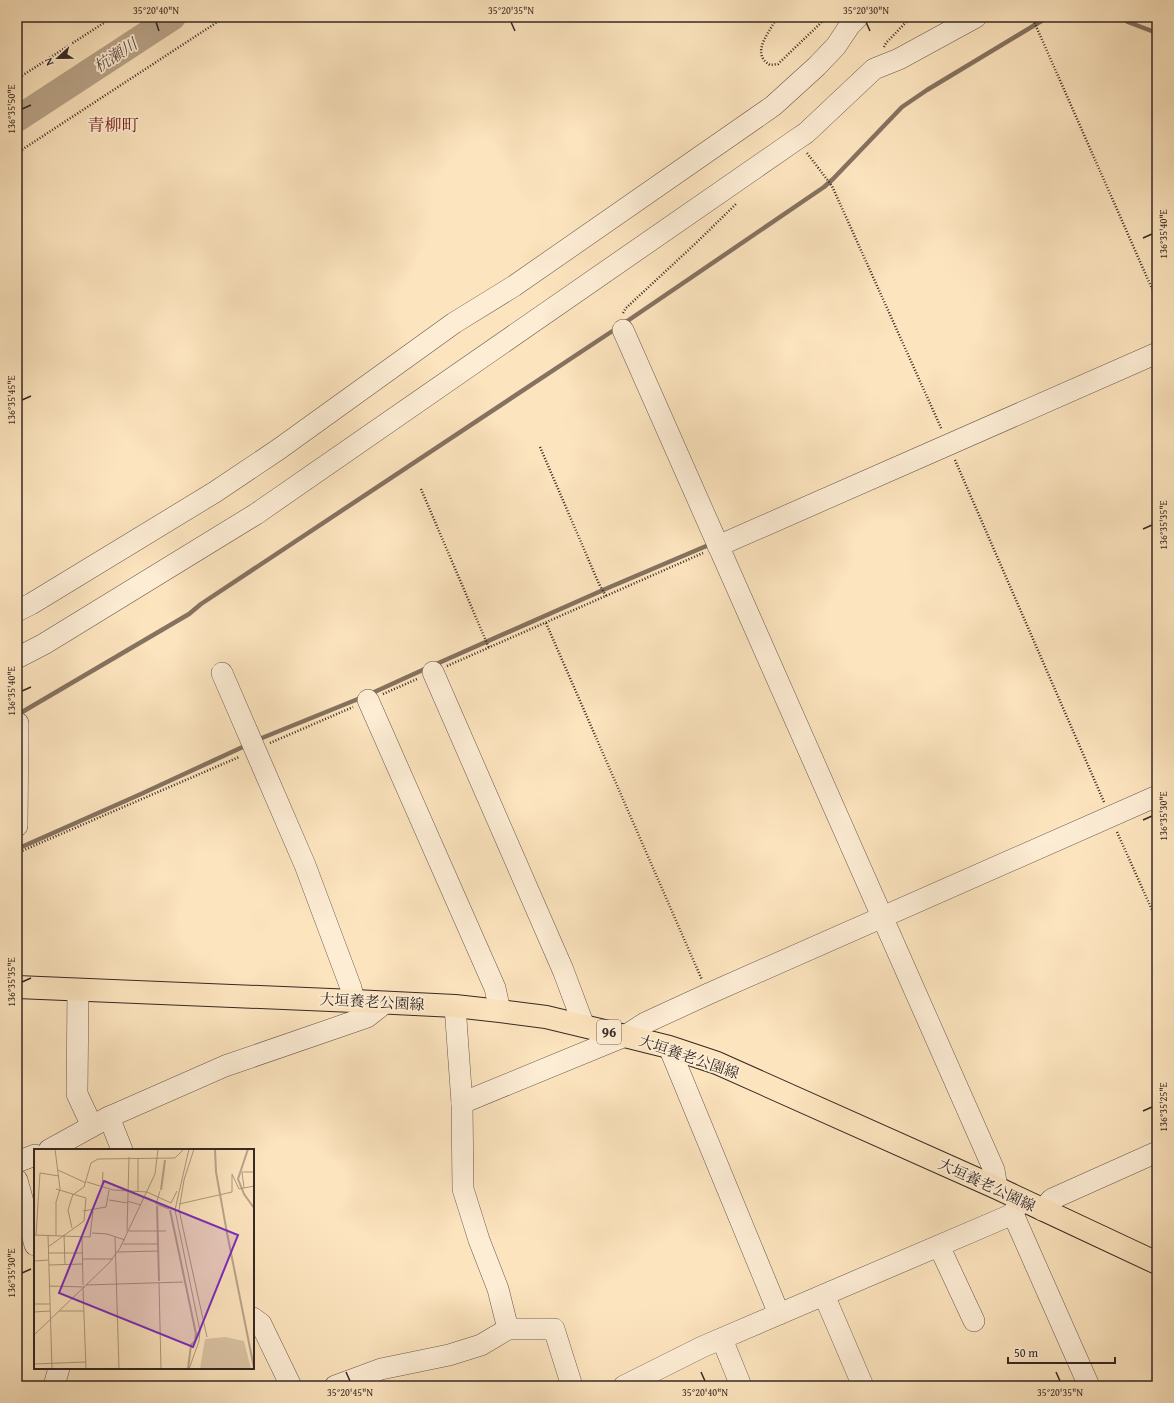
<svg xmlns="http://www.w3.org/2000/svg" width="1174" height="1403" font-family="'Gentium Book Plus','Noto Serif JP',serif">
	<rect width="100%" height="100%" fill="#fce4be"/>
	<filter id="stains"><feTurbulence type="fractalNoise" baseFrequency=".005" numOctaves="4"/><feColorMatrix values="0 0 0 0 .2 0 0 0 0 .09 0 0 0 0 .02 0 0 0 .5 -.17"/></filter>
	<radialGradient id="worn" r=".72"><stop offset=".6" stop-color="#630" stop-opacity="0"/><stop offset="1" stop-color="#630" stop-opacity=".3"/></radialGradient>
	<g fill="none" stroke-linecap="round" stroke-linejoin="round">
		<!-- stream -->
		<g stroke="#857260" stroke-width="4.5">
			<polyline points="1124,17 1128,22 1157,33"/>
			<polyline points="623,324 824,187 833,179 902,107 927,90 1048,17"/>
			<polyline points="434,665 610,587 711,544"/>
			<polyline points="370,694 427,668"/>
			<polyline points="17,715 189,614 201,604 617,328"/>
			<polyline points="257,740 363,697"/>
			<polyline points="17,849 141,794 247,745"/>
		</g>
		<!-- river -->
		<polyline stroke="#b9a489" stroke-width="26" points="17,119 173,17"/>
		<defs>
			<g id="minor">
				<polyline points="623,330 994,1170 997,1188"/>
				<polyline points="718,546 1157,353"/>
				<polyline points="17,611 31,604 215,492 279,449 454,323 514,286 773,106 817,66 836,46 850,25 858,17"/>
				<polyline points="17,658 44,644 256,514 797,139 806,133 874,69 899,59 976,17"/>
				<polyline points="433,672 563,970 584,1026"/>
				<polyline points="222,673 305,865 351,988 354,1001"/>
				<polyline points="368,700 495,988 500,1011"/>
				<polyline points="17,826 18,723"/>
				<polyline points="78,990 77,1094 92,1126"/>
				<polyline points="455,1006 462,1103 463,1189 479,1240 498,1289 508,1329"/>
				<polyline points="669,1047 779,1314"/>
				<polyline points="462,1103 625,1036 645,1023 708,994 1157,796"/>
				<polyline points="109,1117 122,1150"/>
				<polyline points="49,1150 109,1117 225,1066 367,1017 385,1003"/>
				<polyline points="17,1162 35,1155"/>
				<polyline points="17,1180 35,1245"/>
				<polyline points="1019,1202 1013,1214 1089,1386"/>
				<polyline points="1042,1210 1052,1199 1157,1152"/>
				<polyline points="939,1246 974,1321"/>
				<polyline points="824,1295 863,1386"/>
				<polyline points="253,1318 261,1324 291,1386"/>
				<polyline points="722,1339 741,1386"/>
				<polyline points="54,1386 59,1368"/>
				<polyline points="335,1386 381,1369 449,1355 481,1345 508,1329 554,1329 572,1386"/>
				<polyline points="624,1386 702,1347 1013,1214"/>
			</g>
			<polyline id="major" points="17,987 354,1001 455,1006 500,1011 546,1017 625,1036 669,1047 717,1063 997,1188 1157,1263"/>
		</defs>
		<!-- minor casing -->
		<use href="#minor" stroke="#68574a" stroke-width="22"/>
		<!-- major casing -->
		<use href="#major" stroke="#362823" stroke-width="24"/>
		<!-- path -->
		<g stroke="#362823" stroke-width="2.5" stroke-dasharray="1 2" stroke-linecap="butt">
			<path d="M 777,17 C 771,31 749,53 770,65 L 778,64 L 827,17"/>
			<polyline points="1032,17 1157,300"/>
			<polyline points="884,47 886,43 911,17"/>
			<polyline points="17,79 113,17"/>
			<polyline points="17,153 225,17"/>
			<polyline points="807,153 832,186 942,430"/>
			<polyline points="623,313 626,308 696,243 737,203"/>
			<polyline points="540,447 599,584 606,596"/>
			<polyline points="955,460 1104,802"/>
			<polyline points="421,489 489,648"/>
			<polyline points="546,623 702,980"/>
			<polyline points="447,666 703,553"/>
			<polyline points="383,694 417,679"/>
			<polyline points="270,743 353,707"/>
			<polyline points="1117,832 1157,921"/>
			<polyline points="17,853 239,757"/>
		</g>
		<!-- minor -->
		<use href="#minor" stroke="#fdedd5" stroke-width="21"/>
		<!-- major -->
		<use href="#major" stroke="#fce4be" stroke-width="22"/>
	</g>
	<!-- ticks -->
	<path fill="none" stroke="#362823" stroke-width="1.5" d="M 156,22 L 159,31M 511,22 L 515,31M 866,22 L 870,31M 22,109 L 31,105M 1143,238 L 1152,234M 22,400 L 31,396M 1143,529 L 1152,525M 22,691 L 31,687M 1143,820 L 1152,816M 22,982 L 31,978M 1143,1111 L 1152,1107M 22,1273 L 31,1269M 346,1372 L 350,1381M 701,1372 L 705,1381M 1056,1372 L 1060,1381"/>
	<g text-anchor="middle" stroke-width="3.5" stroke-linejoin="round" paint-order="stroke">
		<!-- shield labels -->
		<rect fill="#fdedd5" stroke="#726358" stroke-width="1" x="597" y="1020" width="24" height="24" rx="3"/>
		<g font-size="14" font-weight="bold" fill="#362823">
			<text x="609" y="1037">96</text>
		</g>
		<!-- street labels -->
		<g font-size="15" fill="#362823" stroke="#fdedd5">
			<text transform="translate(372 1002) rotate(3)" y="5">大垣養老公園線</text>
			<text transform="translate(689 1057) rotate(19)" y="5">大垣養老公園線</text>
			<text transform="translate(987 1185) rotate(25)" y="5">大垣養老公園線</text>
		</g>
		<!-- water labels -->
		<g font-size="16" font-style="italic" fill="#5d4d42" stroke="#fdedd5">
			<text transform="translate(115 55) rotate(-33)" y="6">杭瀬川</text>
		</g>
		<!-- quarter labels -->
		<g font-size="17" fill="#7a1f14" stroke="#fdedd5">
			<text x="113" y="131">青柳町</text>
		</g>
	</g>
	<!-- overview -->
	<g transform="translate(34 1149)">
		<rect width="220" height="220" fill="#fce4be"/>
		<path d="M 191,188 L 210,192 L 217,220 L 166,220 L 171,190 Z" fill="#dac4a4"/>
		<path fill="none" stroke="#b9a489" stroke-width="2" d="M 181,0 L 182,23 L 193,84 L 220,219M 214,0 L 204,30 L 210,45 L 220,59M 127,41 L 131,11M 123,57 L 125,132M 136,61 L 162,185 L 161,192 L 157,196 L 154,220"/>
		<path fill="none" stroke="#ad9980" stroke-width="1" d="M 21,0 L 26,40 L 22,53 L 22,86M 155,0 L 141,61 L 166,182 L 165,192 L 155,220M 160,0 L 150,31 L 145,61 L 173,188M 24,21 L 52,34M 198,25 L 205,40 L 220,37M 53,33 L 79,41 L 113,43 L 137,54 L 143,42M 68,37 L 69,23M 210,39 L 208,23 L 220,23M 126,42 L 122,55 L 135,60M 104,43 L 104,9M 40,45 L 50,38 L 57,14 L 64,10 L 141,9 L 150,0M 75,51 L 94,54M 93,52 L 107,56M 145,55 L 198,43 L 198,25M 49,62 L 72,58 L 75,41M 38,79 L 34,61 L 39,45M 93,82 L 95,8M 95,82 L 132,82M 58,84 L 73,85 L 91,91M 0,86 L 56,88 L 59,62M 2,86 L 6,24 L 25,27M 14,86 L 18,220M 30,86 L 31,115M 48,87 L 49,136M 81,88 L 85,220M 89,95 L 123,95M 14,98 L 50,72 L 52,49 L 22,40M 84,103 L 124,102M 15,104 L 49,104M 49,110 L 79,110M 0,112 L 15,111M 15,116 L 49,115M 125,134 L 127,220M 52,136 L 149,133M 15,137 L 51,138M 49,139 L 52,220M 0,155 L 16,155M 25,162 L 50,162M 0,163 L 16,162M 0,186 L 75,114 L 86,99 L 121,25 L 124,0M 0,215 L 52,213"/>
		<path fill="#7b2cbf" fill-opacity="0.15" stroke="#7b2cbf" stroke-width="2" d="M 70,32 L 204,86 L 159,198 L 25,144 Z"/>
		<rect width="220" height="220" fill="none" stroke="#362823" stroke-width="2"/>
	</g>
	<!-- margin -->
	<rect width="1174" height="1403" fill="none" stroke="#fce4be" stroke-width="44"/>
	<!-- north arrow -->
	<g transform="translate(58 58) rotate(248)" stroke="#fdedd5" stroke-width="3" paint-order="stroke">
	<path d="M0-3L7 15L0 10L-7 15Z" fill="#362823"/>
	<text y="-6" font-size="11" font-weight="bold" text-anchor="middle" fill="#362823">N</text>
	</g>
	<!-- scale -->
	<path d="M1008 1357v6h107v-6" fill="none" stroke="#362823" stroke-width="2"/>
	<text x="1014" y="1357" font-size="12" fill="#362823" stroke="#fdedd5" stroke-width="3" paint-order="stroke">50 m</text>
	<rect x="22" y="22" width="1130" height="1359" fill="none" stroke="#362823" stroke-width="1.5"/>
	<g font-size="10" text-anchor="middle" fill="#362823">
		<text x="156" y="14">35°20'40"N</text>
		<text x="511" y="14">35°20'35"N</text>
		<text x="866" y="14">35°20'30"N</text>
		<text transform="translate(11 109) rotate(-90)" y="4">136°35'50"E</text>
		<text transform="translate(1163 234) rotate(-90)" y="4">136°35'40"E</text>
		<text transform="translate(11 400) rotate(-90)" y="4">136°35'45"E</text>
		<text transform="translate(1163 525) rotate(-90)" y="4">136°35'35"E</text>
		<text transform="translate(11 691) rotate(-90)" y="4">136°35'40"E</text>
		<text transform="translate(1163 816) rotate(-90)" y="4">136°35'30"E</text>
		<text transform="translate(11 982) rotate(-90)" y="4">136°35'35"E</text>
		<text transform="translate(1163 1107) rotate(-90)" y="4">136°35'25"E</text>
		<text transform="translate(11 1273) rotate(-90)" y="4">136°35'30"E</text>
		<text x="350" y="1396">35°20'45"N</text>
		<text x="705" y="1396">35°20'40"N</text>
		<text x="1060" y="1396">35°20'35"N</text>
	</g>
	<rect width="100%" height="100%" filter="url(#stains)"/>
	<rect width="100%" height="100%" fill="url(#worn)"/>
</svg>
